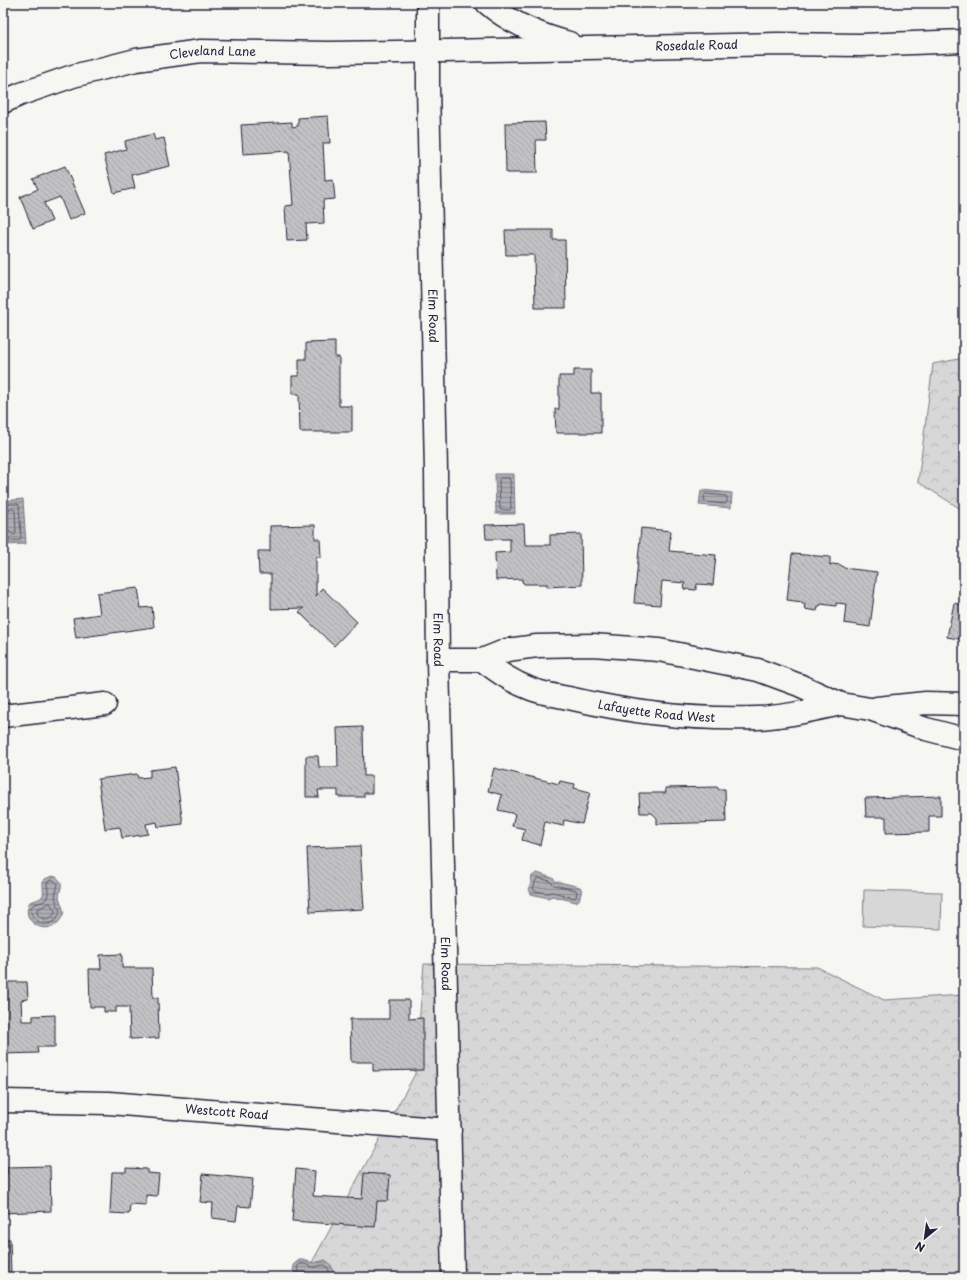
<svg xmlns="http://www.w3.org/2000/svg" width="967" height="1280" font-family="'Playpen Sans',sans-serif">
	<defs>
		<pattern id="forest-crowns" width="20" height="18" patternUnits="userSpaceOnUse"><rect width="20" height="18" fill="#d7d7d7"/><path d="M2 6a3 3 0 1 1 6 0M12 15a3 3 0 1 1 6 0" fill="none" stroke="#b8b8b9"/></pattern>
		<pattern id="water-rules" width="6" height="5" patternUnits="userSpaceOnUse"><rect width="6" height="5" fill="#adadb3"/><path d="M0 2.5h6" fill="none" stroke="#8c8c93"/></pattern>
		<pattern id="building-back-hatch" width="6" height="6" patternUnits="userSpaceOnUse"><rect width="6" height="6" fill="#c2c2c4"/><path d="M-1 5l2 2M0 0l6 6M5-1l2 2" fill="none" stroke="#a6a6a9"/></pattern>
	</defs>
	<rect width="100%" height="100%" fill="#f6f6f2"/>
	<filter id="ink" filterUnits="userSpaceOnUse"><feTurbulence type="fractalNoise" baseFrequency=".025" numOctaves="2"/><feDisplacementMap in="SourceGraphic" scale="8" xChannelSelector="R" yChannelSelector="G"/><feConvolveMatrix kernelMatrix="1 2 1 2 8 2 1 2 1" color-interpolation-filters="sRGB"/></filter>
	<g filter="url(#ink)">
		<!-- grass -->
		<polygon fill="#d7d7d7" stroke="#7c7c89" points="864,890 942,892 941,929 863,926"/>
		<!-- forest -->
		<g fill="url(#forest-crowns)" stroke="#7c7c89">
			<polygon points="964,358 964,511 918,482 933,364"/>
			<polygon points="424,964 817,967 884,1000 964,995 964,1277 304,1277 415,1074"/>
		</g>
		<!-- water -->
		<g fill="url(#water-rules)" stroke="#757583">
			<polygon points="495,474 514,474 515,514 496,514"/>
			<polygon points="701,490 732,493 731,508 699,505"/>
			<polygon points="23,499 26,544 5,545 3,501"/>
			<polygon points="537,873 553,878 555,881 580,887 582,890 579,900 576,902 552,896 548,898 531,894 529,890 532,876"/>
			<path d="M 52,876 L 56,877 C 65,883 60,888 59,897 L 64,912 C 55,942 17,924 30,902 C 46,897 43,897 43,882 L 45,879 Z"/>
			<path d="M 299,1260 L 303,1260 L 314,1263 L 325,1260 C 332,1264 335,1270 331,1277 L 298,1277 C 294,1273 293,1271 293,1265 Z"/>
		</g>
		<g fill="none" stroke-linecap="round" stroke-linejoin="round">
			<!-- shore -->
			<g stroke="#5a5a6b" stroke-width="1">
				<polygon points="501,478 509,478 510,480 511,508 510,510 501,510 500,509 499,480"/>
				<polygon points="706,494 726,496 727,498 727,502 725,504 705,502 704,496"/>
				<polyline points="3,504 18,504 19,505 21,538 20,540 10,540 7,536 3,535"/>
				<polyline points="3,509 13,509 15,510 16,534 13,535 9,531 3,530"/>
				<polygon points="538,878 550,881 554,885 576,890 577,892 576,897 574,898 553,892 547,893 535,891 533,889 536,880"/>
				<path d="M 52,880 L 55,881 L 58,884 L 55,897 L 60,912 C 57,921 51,925 42,924 C 37,921 27,913 32,906 C 35,902 43,904 46,899 C 50,893 47,889 47,883 Z"/>
				<path d="M 50,903 L 55,911 C 55,915 51,918 47,919 C 41,919 36,915 37,910 Z"/>
				<path d="M 300,1277 L 297,1267 C 302,1260 308,1267 315,1267 C 318,1266 322,1265 325,1265 L 329,1270 L 328,1277"/>
			</g>
		</g>
		<!-- building -->
		<g fill="url(#building-back-hatch)" stroke="#22223b">
			<polygon points="328,116 330,143 323,143 325,180 333,179 335,199 323,200 324,223 306,224 307,240 287,241 285,206 293,205 289,151 243,154 241,125 292,122 292,127 298,126 298,118"/>
			<polygon points="545,122 546,140 536,140 537,173 506,173 505,123"/>
			<polygon points="153,134 155,140 164,138 170,166 132,175 135,188 114,193 104,155 126,149 125,141"/>
			<polygon points="65,166 85,213 69,220 60,197 44,203 52,221 33,229 20,197 38,189 33,179"/>
			<polygon points="505,230 553,230 553,240 565,240 566,308 535,308 534,255 506,255"/>
			<polygon points="335,342 335,357 339,357 339,406 352,406 352,432 300,432 299,394 292,394 292,376 299,376 299,359 306,359 306,343"/>
			<polygon points="574,370 591,370 591,393 601,393 601,433 556,433 555,409 559,409 559,376 574,376"/>
			<polygon points="524,524 525,545 550,545 550,535 581,534 582,585 547,587 547,584 524,584 524,583 522,582 522,579 496,580 495,553 510,552 510,539 486,539 485,525"/>
			<polygon points="315,525 315,539 320,539 321,557 316,557 316,596 322,588 357,622 334,646 299,612 304,608 271,609 271,574 259,574 258,551 270,551 270,526"/>
			<polygon points="641,528 671,531 669,551 716,555 713,585 697,584 696,590 684,589 685,583 662,581 660,605 634,603"/>
			<polygon points="792,554 830,557 830,566 832,564 841,565 844,568 877,572 870,627 844,623 846,604 836,603 836,606 821,604 820,606 818,606 817,611 804,609 805,604 802,604 802,602 787,600"/>
			<polygon points="138,588 141,608 152,607 154,627 76,638 73,618 100,614 97,593"/>
			<polygon points="954,603 964,605 964,640 947,637"/>
			<polygon points="363,727 364,776 372,776 372,793 364,793 364,797 338,797 338,790 318,790 319,797 306,797 306,756 318,756 319,767 338,767 337,728"/>
			<polygon points="175,767 183,824 158,827 157,822 146,824 148,834 122,838 120,827 105,829 98,779 137,774 138,778 150,777 150,770"/>
			<polygon points="494,768 559,784 560,781 575,784 574,788 590,792 582,824 564,820 563,826 545,822 540,845 522,840 525,829 512,826 515,814 498,810 502,795 488,791"/>
			<polygon points="718,787 718,789 725,789 726,822 657,824 657,818 652,813 640,813 639,793 666,793 665,788"/>
			<polygon points="941,796 941,816 929,816 929,832 886,833 886,817 866,817 865,798"/>
			<polygon points="360,846 364,909 310,912 307,848"/>
			<polygon points="122,954 122,968 152,968 153,998 158,998 159,1038 130,1039 129,1007 116,1007 116,1012 104,1012 104,1007 90,1007 89,969 101,969 100,955"/>
			<polygon points="3,982 27,982 28,999 21,1000 22,1021 33,1021 33,1016 55,1015 55,1047 37,1047 38,1053 3,1054"/>
			<polygon points="389,1000 409,1000 409,1019 423,1018 423,1070 373,1071 373,1062 351,1062 350,1019 389,1019"/>
			<polygon points="50,1166 51,1211 3,1213 3,1174 7,1174 7,1167"/>
			<polygon points="126,1168 147,1169 147,1173 159,1174 157,1196 146,1195 146,1205 130,1204 129,1214 110,1213 112,1172 126,1172"/>
			<polygon points="296,1169 315,1171 313,1196 362,1199 364,1173 390,1175 388,1201 377,1201 375,1227 292,1221"/>
			<polygon points="203,1174 253,1179 250,1207 238,1206 236,1221 212,1218 213,1203 200,1202"/>
			<polygon points="3,1239 10,1239 11,1275 3,1275"/>
		</g>
		<g fill="none" stroke-linecap="round" stroke-linejoin="round">
			<defs>
				<g id="minor">
					<path id="s1" d="M 428,3 L 428,86 L 436,471 L 438,660 L 453,1277"/>
					<path d="M 487,3 C 511,24 539,35 569,43"/>
					<path id="s2" d="M 3,102 L 21,94 L 73,76 L 136,60 L 201,51 L 329,53 L 398,52 L 777,44 L 861,45 L 964,41"/>
					<polyline points="438,660 482,660 507,650 537,646 593,645 659,650 758,670 799,685 841,704 870,709 926,729 964,739"/>
					<path id="s3" d="M 482,660 C 498,672 512,682 531,689 C 544,694 559,696 573,699 C 633,713 695,720 757,718 C 785,717 813,710 841,704"/>
					<polyline points="877,708 926,703 964,704"/>
					<polyline points="3,716 105,704"/>
					<path id="s4" d="M 3,1101 L 109,1103 L 450,1130"/>
				</g>
			</defs>
			<!-- minor casing -->
			<use href="#minor" stroke="#22223b" stroke-width="25"/>
			<!-- minor -->
			<use href="#minor" stroke="#f6f6f2" stroke-width="22"/>
		</g>
	</g>
	<g text-anchor="middle" stroke-width="4" stroke-linejoin="round" paint-order="stroke">
		<!-- street labels -->
		<g font-size="12" fill="#22223b" stroke="#f6f6f2">
			<text dy="4" stroke="none"><textPath href="#s2" startOffset="701">Rosedale Road</textPath></text>
			<text dy="4" stroke="none"><textPath href="#s2" startOffset="217">Cleveland Lane</textPath></text>
			<text dy="4" stroke="none"><textPath href="#s1" startOffset="313">Elm Road</textPath></text>
			<text dy="4" stroke="none"><textPath href="#s1" startOffset="637">Elm Road</textPath></text>
			<text dy="4" stroke="none"><textPath href="#s3" startOffset="185">Lafayette Road West</textPath></text>
			<text dy="4" stroke="none"><textPath href="#s1" startOffset="961">Elm Road</textPath></text>
			<text dy="4" stroke="none"><textPath href="#s4" startOffset="224">Westcott Road</textPath></text>
		</g>
	</g>
	<!-- margin -->
	<rect width="967" height="1280" fill="none" stroke="#f6f6f2" stroke-width="16"/>
	<rect x="8" y="8" width="951" height="1264" fill="none" stroke="#22223b" stroke-width="1.5" filter="url(#ink)"/>
	<!-- north arrow -->
	<g transform="translate(925 1238) rotate(209)" stroke="#f6f6f2" stroke-width="3" paint-order="stroke">
	<path d="M0-3L7 15L0 10L-7 15Z" fill="#22223b"/>
	<text y="-6" font-size="11" font-weight="bold" text-anchor="middle" fill="#22223b">N</text>
	</g>
</svg>
